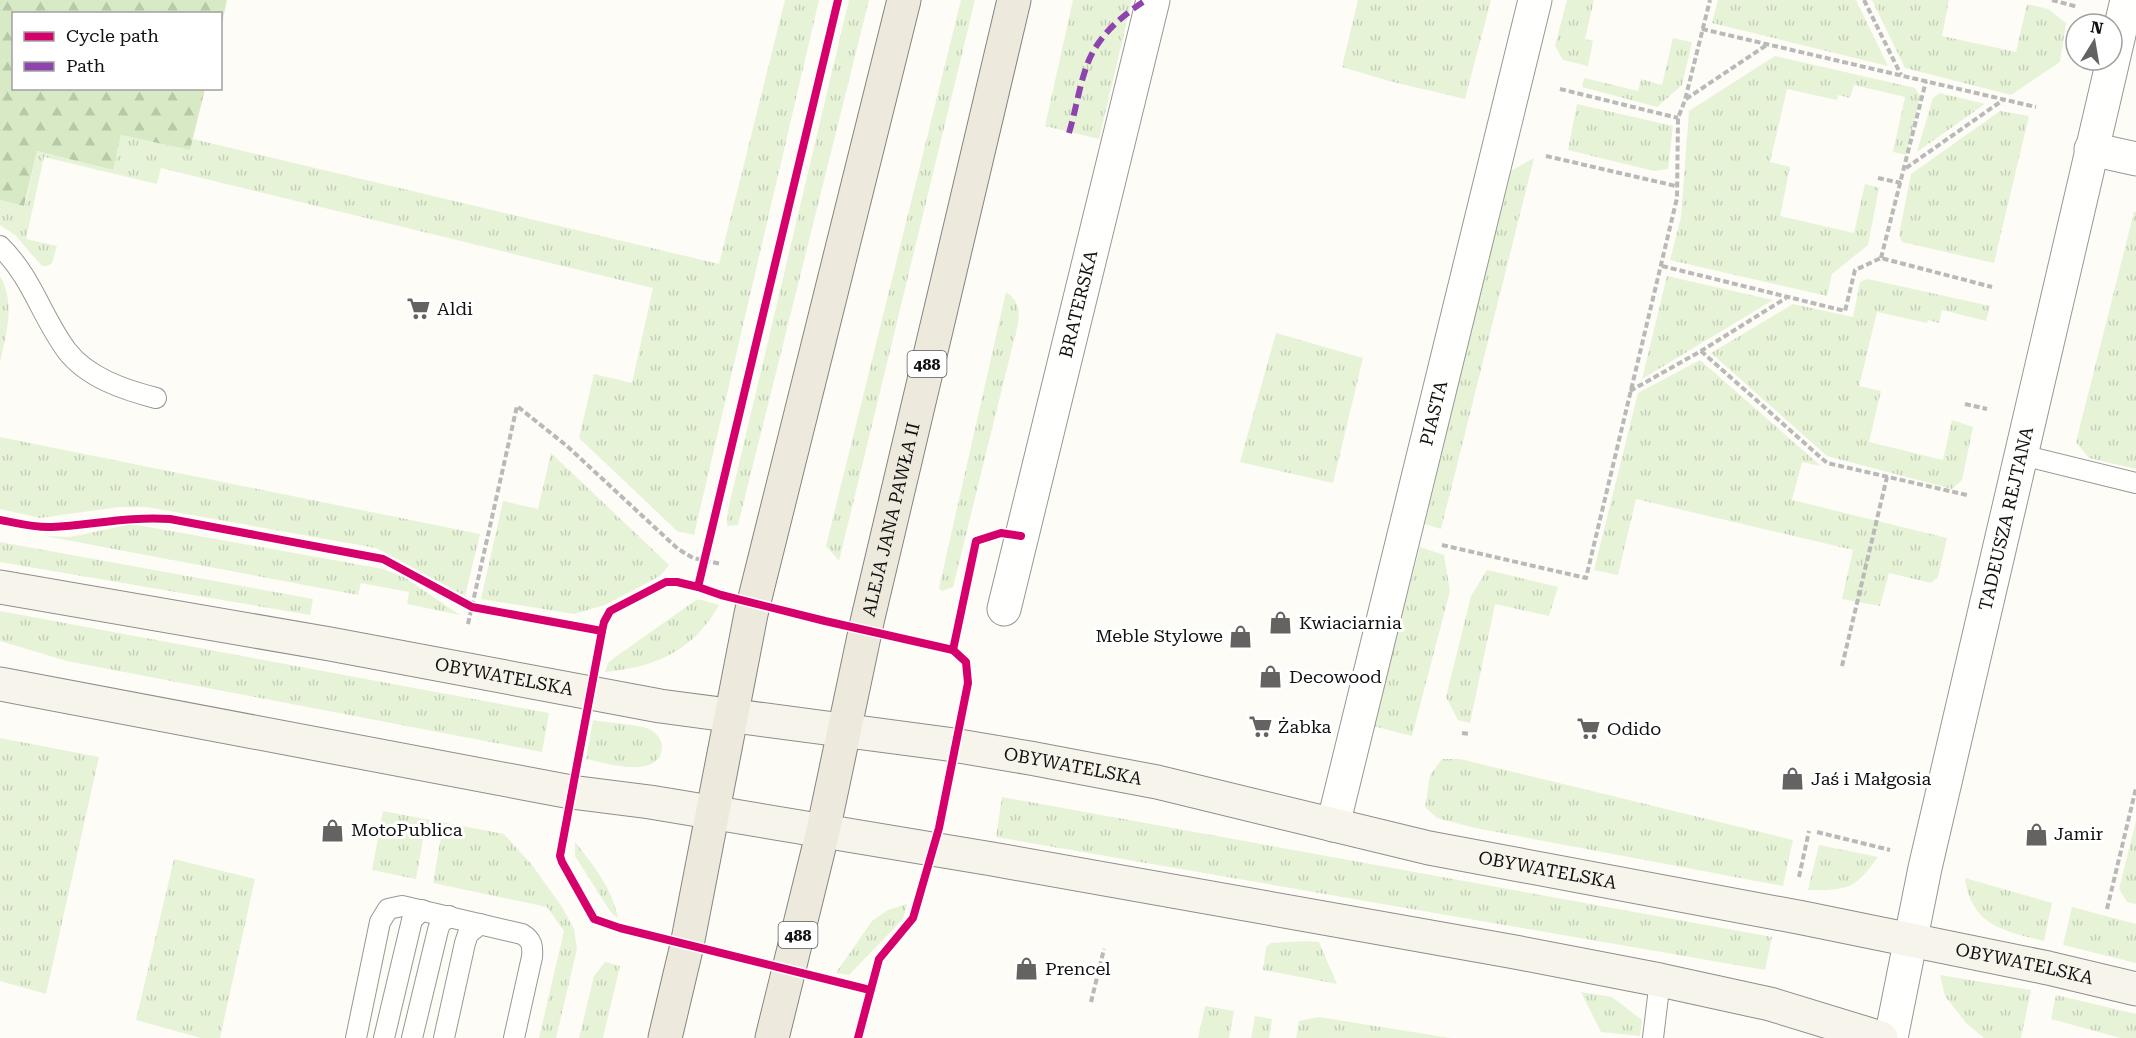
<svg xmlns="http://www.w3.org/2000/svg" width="2136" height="1038" font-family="'Roboto Serif',serif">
	<defs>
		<pattern id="grass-tufts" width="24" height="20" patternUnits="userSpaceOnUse" patternTransform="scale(1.5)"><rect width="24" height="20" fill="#e7f3d7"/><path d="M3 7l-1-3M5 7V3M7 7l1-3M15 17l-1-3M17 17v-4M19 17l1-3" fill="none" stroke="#c5cfb8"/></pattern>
		<pattern id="forest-firs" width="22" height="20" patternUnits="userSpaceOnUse" patternTransform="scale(1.5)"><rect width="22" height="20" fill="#d8eac5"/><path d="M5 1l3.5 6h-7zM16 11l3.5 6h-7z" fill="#b8c8a8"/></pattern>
	</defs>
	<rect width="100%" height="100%" fill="#fdfcf7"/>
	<!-- grass -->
	<g fill="url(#grass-tufts)">
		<polygon points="785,0 819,0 694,535 677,531 579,438 594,374 632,383 653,288 161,168 157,184 44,157 26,239 57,246 52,263 47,266 42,266 15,235 0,225 0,200 25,206 37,151 113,170 121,135 190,150 193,139 719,264"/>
		<polygon points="849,0 869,0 738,525 727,526 728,510"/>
		<polygon points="961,0 975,0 839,561 826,546"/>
		<polygon points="1073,0 1132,0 1099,139 1045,126"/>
		<polygon points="1358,0 1491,0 1465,99 1389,81 1342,67"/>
		<polygon points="1567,0 1594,0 1585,39 1593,41 1588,66 1563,60 1555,46"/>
		<polygon points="1718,0 1856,0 1888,66 1712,23"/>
		<polygon points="1872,0 1949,0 1942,36 2016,52 2027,4 2048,9 2066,23 2060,62 2011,95 1905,68"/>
		<polygon points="1673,38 1692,42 1682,85 1657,107 1582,87 1584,78 1638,91 1641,79 1662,85"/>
		<polygon points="1775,56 1915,88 1920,96 1906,155 1893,152 1905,97 1854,85 1850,98 1838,95 1837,100 1787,89 1770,162 1790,167 1780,216 1854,233 1865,184 1879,188 1868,245 1832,274 1827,296 1670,260 1681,217 1689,111"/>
		<polygon points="1940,93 1985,104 1917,152 1933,98"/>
		<polygon points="1577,104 1673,126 1668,169 1654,171 1568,150"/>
		<polygon points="2000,111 2029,116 1994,263 1902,242 1899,235 1911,174"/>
		<polygon points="1534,158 1441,529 1425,524 1509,172"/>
		<polygon points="2134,212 2136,212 2136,469 2089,458 2076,442"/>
		<path d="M 0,276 C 16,304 6,334 0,363 Z"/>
		<polygon points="1667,276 1773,300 1642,379"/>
		<polygon points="1868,279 1990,306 1986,321 1942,310 1939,323 1928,320 1927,323 1877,312 1859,386 1881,391 1869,442 1943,460 1952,420 1973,427 1962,480 1952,489 1827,456 1711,353 1793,304 1853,317 1860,282"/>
		<path d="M 1006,292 C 1018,300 1020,310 1018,324 L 953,587 L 942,591 L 939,588 Z"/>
		<polygon points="1276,333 1363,358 1333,483 1240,462"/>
		<polygon points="1700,360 1821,466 1802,462 1792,500 1947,538 1938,577 1931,583 1889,573 1880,606 1842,599 1853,550 1636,499 1618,575 1594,570 1638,393"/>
		<polygon points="0,437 480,534 465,596 376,548 147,507 119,507 40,518 0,509"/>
		<polygon points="551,453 669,565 660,576 605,605 574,614 481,599 503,501 538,509"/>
		<polygon points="132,524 383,569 404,577 460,615 407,604 409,592 361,583 358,595 45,536 70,537"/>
		<polygon points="0,542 313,599 310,615 0,562"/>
		<polygon points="1420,547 1444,555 1450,591 1412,736 1373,726"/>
		<polygon points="1487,570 1558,587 1549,616 1495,604 1470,723 1458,720 1446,697 1471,596"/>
		<path d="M 696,600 L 702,600 L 719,605 C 693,651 656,667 605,672 L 608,663 L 614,658 Z"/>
		<polygon points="0,611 549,713 542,752 67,661 0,641"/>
		<path d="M 593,720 C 608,723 636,724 649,729 C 655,732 662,739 662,746 C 661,781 606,763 586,759 Z"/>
		<polygon points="0,738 99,757 46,994 0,981"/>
		<polygon points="1442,759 1460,759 1793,840 1783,886 1475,828 1437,818 1425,807 1430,775"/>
		<polygon points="1002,797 1772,937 1765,970 996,837"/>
		<polygon points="383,811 504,834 532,865 562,907 574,929 577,949 556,1038 539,1038 564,931 547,907 433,883 441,837 424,834 416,879 372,870"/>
		<polygon points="2136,821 2136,904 2127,902 2119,889"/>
		<path d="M 575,842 C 593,865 613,889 618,919 L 610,911 L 575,856 Z"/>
		<path d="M 1819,845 L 1878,857 C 1854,890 1848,890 1808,890 Z"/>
		<polygon points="174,859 255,879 220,1038 201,1038 136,1020"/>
		<path d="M 1965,878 L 2052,903 L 2044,941 C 2003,931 1971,925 1965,878 Z"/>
		<polygon points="907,904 903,919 849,975 836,973 872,921 888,910"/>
		<polygon points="2072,907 2136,924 2136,963 2063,945"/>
		<polygon points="1305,941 1319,942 1337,984 1263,970 1266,947 1271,943"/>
		<polygon points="605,962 620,966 603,1038 579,1038 594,976"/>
		<polygon points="1940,975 2031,990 2021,1038 1984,1038 1966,1023 1945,996"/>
		<polygon points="1581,992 1612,997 1642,1020 1640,1036 1601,1032"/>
		<polygon points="2056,995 2136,1014 2136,1038 2121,1038 2051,1019"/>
		<polygon points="1205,1006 1234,1011 1229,1038 1198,1038"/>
		<polygon points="1255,1016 1272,1019 1269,1038 1251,1038"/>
		<polygon points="1319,1017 1450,1038 1296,1038 1299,1021"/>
	</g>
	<!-- forest -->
	<polygon fill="url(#forest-firs)" points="0,0 227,0 221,27 220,14 14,14 14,88 205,89 190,150 121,135 113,170 37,151 24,206 0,200"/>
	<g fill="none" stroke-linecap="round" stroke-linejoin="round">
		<defs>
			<g id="lane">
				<path d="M 0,246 C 33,279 41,316 67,351 C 88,378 125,390 156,398"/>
				<polyline points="2022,455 2136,483"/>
				<path d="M 356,1038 L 380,922 L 388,909 L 402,906 L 522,934 C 532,940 533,946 532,957 L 514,1038"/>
				<polyline points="384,1038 412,920 422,910"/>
				<polyline points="412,1038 438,930 440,924 449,916"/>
				<polyline points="444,1038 465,943 468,934 480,924"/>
				<polyline points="1653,1038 1660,980"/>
			</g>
			<g id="street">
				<polyline points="2091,149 2136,159"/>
				<path id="s1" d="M 1004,609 L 1153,0"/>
				<path id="s2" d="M 1333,825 L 1535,0"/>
				<path id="s3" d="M 1891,1038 L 1925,868 L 2127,0"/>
			</g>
			<g id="secondary">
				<path id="s4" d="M 0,587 L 330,644 L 660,706 L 947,744 L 1030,758 L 1157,782 L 1429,848 L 1803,918 L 2048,968 L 2136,989"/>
				<polyline points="0,684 571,792 650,802 992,859 1515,952 1660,980 1770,1004 1881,1038"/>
			</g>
			<g id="primary">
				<polyline points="665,1038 687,945 751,614 904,0"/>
				<path id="s5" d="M 772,1038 L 823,831 L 867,622 L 1014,0"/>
			</g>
		</defs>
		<!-- lane casing -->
		<use href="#lane" stroke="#979795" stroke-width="22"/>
		<!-- street casing -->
		<use href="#street" stroke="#979795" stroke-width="35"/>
		<!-- secondary casing -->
		<use href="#secondary" stroke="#8e8d8b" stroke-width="35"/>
		<!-- primary casing -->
		<use href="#primary" stroke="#858482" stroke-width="35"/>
		<!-- path -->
		<g stroke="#b9b9b8" stroke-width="4" stroke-dasharray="6 3" stroke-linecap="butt">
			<polyline points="1864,0 1901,75"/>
			<polyline points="2052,0 2078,7"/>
			<polyline points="1702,29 2036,107"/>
			<polyline points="1560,89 1678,118"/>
			<polyline points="1686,99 1768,44"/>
			<polyline points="1546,156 1676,186"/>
			<polyline points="1906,168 2003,100"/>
			<polyline points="1878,178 1901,183"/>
			<polyline points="1881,258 1926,81"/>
			<polyline points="1662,266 1845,311 1855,270 1881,258 1992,287"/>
			<polyline points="1701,351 1827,463 1967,495"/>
			<polyline points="1630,391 1701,351 1786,298"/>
			<polyline points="1965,404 1987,409"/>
			<polyline points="1442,545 1586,578 1677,198 1678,118 1685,100 1710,0"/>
			<polyline points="468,624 517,406 567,446 678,549 693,558 721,564"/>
			<polyline points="1842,666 1887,477"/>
			<polyline points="1462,733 1469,734"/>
			<polyline points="1817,832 1890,850"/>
			<polyline points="1799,877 1809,831"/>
			<polyline points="2107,909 2136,788"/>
			<polyline points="1091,1002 1104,949"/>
		</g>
		<!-- lane -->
		<use href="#lane" stroke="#fffffe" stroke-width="20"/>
		<!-- street -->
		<use href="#street" stroke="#fffffe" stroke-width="33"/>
		<!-- secondary -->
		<use href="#secondary" stroke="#f6f4eb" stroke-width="33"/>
		<!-- primary -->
		<use href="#primary" stroke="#ede9dc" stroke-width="33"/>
		<!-- quiet -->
		<path stroke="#8e44ad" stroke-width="6" stroke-dasharray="12 6" stroke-linecap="butt" d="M 1069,133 C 1076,110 1080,81 1089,60 C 1100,34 1123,15 1146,0"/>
		<defs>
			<g id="cycleway">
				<polyline points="838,0 698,587 721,595 825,621 953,650 966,662 968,683 939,828 913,918 879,959 858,1038"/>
				<path d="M 0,520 C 17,523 34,528 52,527 C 91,525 130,516 170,519 L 383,559 L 472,607 L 602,631 L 604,622 L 610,611 L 666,582 L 677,582 L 698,587"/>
				<polyline points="602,631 560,856 562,862 594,919 620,928 870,990"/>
				<polyline points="953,650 976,541 1001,533 1021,536"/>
			</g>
		</defs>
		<!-- cycleway casing -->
		<use href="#cycleway" stroke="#fff" stroke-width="11"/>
		<!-- cycleway -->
		<use href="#cycleway" stroke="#d6006c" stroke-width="8"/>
	</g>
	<!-- icons -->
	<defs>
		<symbol id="supermarket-bare" viewBox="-9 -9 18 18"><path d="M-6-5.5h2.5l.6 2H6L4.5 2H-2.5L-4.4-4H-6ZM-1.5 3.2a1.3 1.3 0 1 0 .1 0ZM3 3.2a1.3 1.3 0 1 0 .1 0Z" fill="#646362" stroke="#fff" stroke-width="2.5" paint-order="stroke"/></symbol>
		<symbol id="shop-bare" viewBox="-9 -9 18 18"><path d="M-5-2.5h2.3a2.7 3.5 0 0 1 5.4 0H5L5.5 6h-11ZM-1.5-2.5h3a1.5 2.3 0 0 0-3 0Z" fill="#646362" stroke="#fff" stroke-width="2.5" paint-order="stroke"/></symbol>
	</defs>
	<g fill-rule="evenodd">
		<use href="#supermarket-bare" x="402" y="292" width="33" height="33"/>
		<use href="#shop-bare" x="1264" y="606" width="33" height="33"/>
		<use href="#shop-bare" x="1224" y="620" width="33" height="33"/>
		<use href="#shop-bare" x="1254" y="660" width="33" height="33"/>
		<use href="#supermarket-bare" x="1244" y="710" width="33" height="33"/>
		<use href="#supermarket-bare" x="1572" y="712" width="33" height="33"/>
		<use href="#shop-bare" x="1776" y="762" width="33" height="33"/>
		<use href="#shop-bare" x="316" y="814" width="33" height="33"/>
		<use href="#shop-bare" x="2020" y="818" width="33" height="33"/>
		<use href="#shop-bare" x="1010" y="952" width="33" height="33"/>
	</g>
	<g text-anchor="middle" stroke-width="6" stroke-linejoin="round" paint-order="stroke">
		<!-- shield labels -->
		<g fill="#fff" stroke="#585858" stroke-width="1.5">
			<rect x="907.5" y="351" width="39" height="26" rx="4.5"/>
			<rect x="778.5" y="922" width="39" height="26" rx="4.5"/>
		</g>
		<g font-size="16" font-weight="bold" fill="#111">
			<text x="927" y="370">488</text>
			<text x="798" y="941">488</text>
		</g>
		<!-- street labels -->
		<g font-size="18" fill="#111" stroke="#fff">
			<text dy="6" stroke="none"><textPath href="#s1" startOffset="314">BRATERSKA</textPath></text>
			<text dy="6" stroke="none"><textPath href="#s2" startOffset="424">PIASTA</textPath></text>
			<text dy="6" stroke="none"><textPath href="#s5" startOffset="532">ALEJA JANA PAWŁA II</textPath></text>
			<text dy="6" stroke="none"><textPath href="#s3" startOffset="532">TADEUSZA REJTANA</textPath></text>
			<text dy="6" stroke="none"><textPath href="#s4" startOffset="512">OBYWATELSKA</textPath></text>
			<text dy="6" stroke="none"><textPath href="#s4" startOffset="1088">OBYWATELSKA</textPath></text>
			<text dy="6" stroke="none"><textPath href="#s4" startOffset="1574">OBYWATELSKA</textPath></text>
			<text dy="6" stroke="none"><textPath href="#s4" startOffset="2060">OBYWATELSKA</textPath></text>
		</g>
		<!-- poi labels -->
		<g font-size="18" fill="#111" stroke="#fff" text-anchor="start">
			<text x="437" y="315">Aldi</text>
			<text x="1299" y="629">Kwiaciarnia</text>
			<text x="1223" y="642" text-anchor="end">Meble Stylowe</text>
			<text x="1289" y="683">Decowood</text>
			<text x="1278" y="733">Żabka</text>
			<text x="1607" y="735">Odido</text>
			<text x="1811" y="785">Jaś i Małgosia</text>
			<text x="351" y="836">MotoPublica</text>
			<text x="2054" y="840">Jamir</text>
			<text x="1045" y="975">Prencel</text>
		</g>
	</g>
	<!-- legend -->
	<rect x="12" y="12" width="210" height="78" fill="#ffffff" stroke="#a0a0a0" stroke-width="1.5"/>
	<rect x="24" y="32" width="30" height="9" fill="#d6006c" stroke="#a0a0a0" stroke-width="1.5"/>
	<text x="66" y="42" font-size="18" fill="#111111">Cycle path</text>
	<rect x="24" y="62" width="30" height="9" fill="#8e44ad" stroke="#a0a0a0" stroke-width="1.5"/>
	<text x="66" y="72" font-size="18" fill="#111111">Path</text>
	<!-- north arrow -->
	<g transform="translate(2094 42) rotate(11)"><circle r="28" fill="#ffffff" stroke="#a0a0a0" stroke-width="1.5"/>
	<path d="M0-4.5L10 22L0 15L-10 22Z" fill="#646362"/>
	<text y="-9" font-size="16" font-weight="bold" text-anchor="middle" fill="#111111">N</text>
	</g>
</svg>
